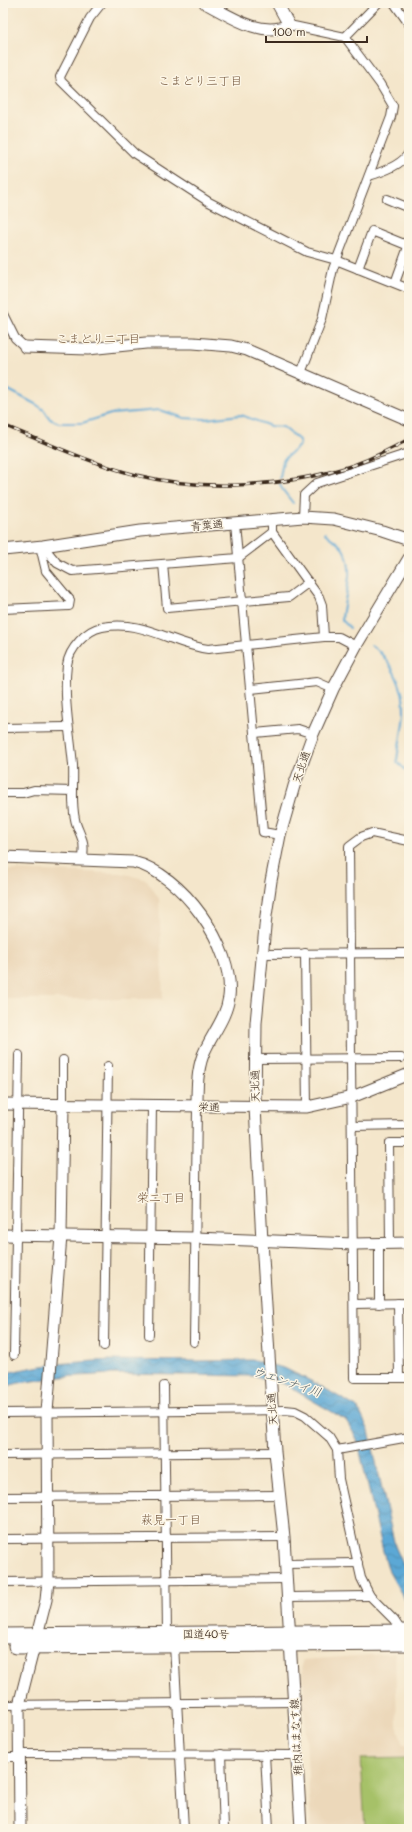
<svg xmlns="http://www.w3.org/2000/svg" width="412" height="1832" font-family="Mali,'Klee One',sans-serif">
	<defs>
		<pattern id="water-waves" width="16" height="10" patternUnits="userSpaceOnUse"><rect width="16" height="10" fill="#5ca8d5"/><path d="M0 5q4-4 8 0t8 0" fill="none" stroke="#4d89ac"/></pattern>
	</defs>
	<rect width="100%" height="100%" fill="#fcf5e5"/>
	<filter id="ink" filterUnits="userSpaceOnUse"><feTurbulence type="fractalNoise" baseFrequency=".025" numOctaves="2"/><feDisplacementMap in="SourceGraphic" scale="8" xChannelSelector="R" yChannelSelector="G"/><feConvolveMatrix kernelMatrix="1 2 1 2 8 2 1 2 1" color-interpolation-filters="sRGB"/></filter>
	<filter id="wash" filterUnits="userSpaceOnUse"><feTurbulence type="fractalNoise" baseFrequency=".012" numOctaves="4" result="noise"/><feDisplacementMap in="SourceGraphic" scale="16" xChannelSelector="R" yChannelSelector="G"/><feGaussianBlur stdDeviation="0.9" result="paint"/><feColorMatrix in="noise" values="0 0 0 0 0 0 0 0 0 0 0 0 0 0 0 0 0 1.4 0 .05"/><feComposite in="paint" operator="in"/></filter>
	<g filter="url(#wash)">
		<rect width="100%" height="100%" fill="#f4e6cb"/>
		<!-- built -->
		<g fill="#ecd8ba">
			<polygon points="3,870 121,873 147,880 159,899 163,999 3,999"/>
			<polygon points="395,1653 397,1725 402,1743 409,1747 409,1829 311,1829 302,1663 303,1660"/>
		</g>
		<!-- green -->
		<polygon fill="#a6c167" stroke="#707642" points="409,1758 409,1829 365,1829 361,1759"/>
		<!-- water -->
		<path fill="url(#water-waves)" stroke="#4c697a" d="M 112,1360 L 197,1361 L 252,1360 L 284,1368 L 317,1384 L 358,1408 L 369,1431 L 395,1546 L 409,1578 L 409,1607 L 389,1572 L 383,1551 L 357,1439 L 346,1420 L 284,1384 L 254,1376 L 113,1374 L 61,1377 L 19,1383 L 3,1387 L 3,1374 C 39,1364 76,1362 112,1360 Z"/>
		<g fill="none" stroke-linecap="round" stroke-linejoin="round">
			<!-- stream -->
			<g stroke="#5ca8d5" stroke-width="2">
				<polyline points="3,387 37,405 44,410 50,419 59,423 82,423 111,414 160,410 184,418 205,419 241,415 270,426 283,427 299,440 300,445 283,460 280,478"/>
				<polyline points="280,484 282,489 293,503"/>
				<path d="M 325,533 C 330,538 339,543 343,549 C 357,571 343,597 342,620 L 350,628"/>
				<path d="M 371,645 C 389,657 405,687 404,710 C 404,727 398,745 397,762 L 409,773"/>
			</g>
		</g>
	</g>
	<g filter="url(#ink)">
		<g fill="none" stroke-linecap="round" stroke-linejoin="round">
			<defs>
				<g id="street">
					<polyline points="102,3 90,18 60,77 61,81 135,154 209,202 307,252 336,260 409,289"/>
					<polyline points="394,3 409,24"/>
					<polyline points="289,25 345,37 380,84 393,106 391,117 333,269 322,319 301,373"/>
					<polyline points="345,37 378,3"/>
					<path d="M 369,176 C 382,172 403,165 409,152"/>
					<polyline points="387,199 409,208"/>
					<polyline points="358,269 372,231 409,246"/>
					<polyline points="395,283 409,244"/>
					<polyline points="3,314 15,338 25,347"/>
					<polyline points="303,517 304,495 317,483 409,453"/>
					<polyline points="235,523 263,832 280,835"/>
					<polyline points="43,546 57,563 72,571 238,558 272,532 272,519"/>
					<polyline points="163,564 167,608 289,597 309,582"/>
					<polyline points="3,609 69,606 70,600 46,571 40,546"/>
					<polyline points="324,637 339,637 356,646"/>
					<polyline points="251,689 317,682 333,689"/>
					<polyline points="3,728 67,727"/>
					<polyline points="255,733 298,729 313,734"/>
					<polyline points="3,793 23,793 34,790 73,791"/>
					<polyline points="409,841 372,833 361,837 349,846 354,1378 409,1378"/>
					<path d="M 83,860 C 83,854 85,845 82,839 C 80,832 76,826 75,819 C 71,801 74,783 73,765 C 70,732 63,698 67,665 C 69,649 86,630 102,627 C 143,619 171,644 208,649 L 324,637 L 322,605 L 319,597 L 272,532"/>
					<polyline points="305,953 307,1107"/>
					<polyline points="262,954 409,953"/>
					<polyline points="254,1059 401,1058"/>
					<polyline points="63,1105 63,1060"/>
					<polyline points="352,1126 409,1125"/>
					<polyline points="379,1243 379,1304"/>
					<polyline points="390,1243 389,1143 409,1143"/>
					<polyline points="398,1303 399,1378"/>
					<polyline points="354,1304 409,1303"/>
					<polyline points="149,1335 152,1106"/>
					<polyline points="194,1342 197,1106"/>
					<polyline points="104,1346 108,1066"/>
					<polyline points="14,1355 19,1055"/>
					<polyline points="164,1386 167,1634 174,1645 184,1829"/>
					<polyline points="3,1413 285,1410 295,1411 305,1416 329,1437 337,1450 339,1479 361,1578 370,1596 394,1620 402,1632"/>
					<polyline points="337,1450 409,1437"/>
					<polyline points="3,1455 275,1452"/>
					<polyline points="3,1497 280,1495"/>
					<polyline points="3,1539 284,1537"/>
					<polyline points="285,1564 358,1563"/>
					<polyline points="3,1582 286,1579"/>
					<polyline points="287,1597 370,1596"/>
					<polyline points="3,1705 294,1702"/>
					<polyline points="19,1754 296,1755"/>
					<polyline points="221,1754 224,1829"/>
					<polyline points="265,1754 269,1829"/>
					<polyline points="3,1757 19,1757"/>
				</g>
				<g id="secondary">
					<path d="M 205,3 C 230,16 260,38 289,25 L 277,3"/>
					<polyline points="25,347 88,349 146,343 193,343 231,346 247,350 409,420"/>
					<polyline points="3,550 43,546 140,531 303,517 334,519 382,531 409,540"/>
					<path d="M 3,857 L 133,862 C 181,873 235,947 229,997 C 226,1019 211,1035 203,1055 C 197,1071 197,1089 197,1106"/>
					<polyline points="3,1104 307,1107 352,1097 409,1074"/>
					<polyline points="3,1235 195,1238 354,1244 409,1243"/>
					<polyline points="20,1829 19,1705 46,1600 48,1581 47,1412 61,1236 63,1105"/>
					<polyline points="301,1829 284,1537 275,1452 262,1241 255,1107 256,1023 266,916 271,881 280,835 294,786 313,734 333,689 356,646 409,558"/>
				</g>
				<g id="highway">
					<polyline points="3,1636 409,1632"/>
					<polyline points="16,1646 409,1643"/>
				</g>
			</defs>
			<!-- street casing -->
			<use href="#street" stroke="#574638" stroke-width="10"/>
			<!-- secondary casing -->
			<use href="#secondary" stroke="#574638" stroke-width="13"/>
			<!-- highway casing -->
			<use href="#highway" stroke="#574638" stroke-width="17"/>
			<!-- street -->
			<use href="#street" stroke="#fff" stroke-width="8"/>
			<!-- secondary -->
			<use href="#secondary" stroke="#fff" stroke-width="11"/>
			<!-- highway -->
			<use href="#highway" stroke="#fff" stroke-width="15"/>
			<defs>
				<path id="rail" d="M 3,425 C 47,443 90,463 136,475 C 205,492 287,487 354,465 C 373,458 391,449 409,439"/>
			</defs>
			<!-- rail casing -->
			<use href="#rail" stroke="#3b2a1e" stroke-width="3.5"/>
			<!-- rail -->
			<use href="#rail" stroke="#fcf5e5" stroke-width="2" stroke-dasharray="6" stroke-linecap="butt"/>
		</g>
	</g>
	<g text-anchor="middle" stroke-width="3" stroke-linejoin="round" paint-order="stroke">
		<!-- street labels -->
		<g font-size="11" fill="#3b2a1e" stroke="#fcf5e5">
			<text transform="translate(207 525) rotate(-5)" y="4">青葉通</text>
			<text transform="translate(301 767) rotate(-71)" y="4">天北通</text>
			<text transform="translate(255 1086) rotate(-91)" y="4">天北通</text>
			<text transform="translate(209 1107) rotate(1)" y="4">栄通</text>
			<text transform="translate(272 1409) rotate(-94)" y="4">天北通</text>
			<text x="206" y="1638">国道40号</text>
			<text transform="translate(296 1737) rotate(-93)" y="4">稚内はまなす線</text>
		</g>
		<!-- neighbourhood labels -->
		<g font-size="12" fill="#73563c" stroke="#fcf5e5">
			<text x="200" y="85">こまどり三丁目</text>
			<text x="98" y="343">こまどり二丁目</text>
			<text x="161" y="1202">栄二丁目</text>
			<text x="171" y="1524">萩見一丁目</text>
		</g>
		<!-- water labels -->
		<g font-size="12" font-style="italic" fill="#47565e" stroke="#fcf5e5">
			<text transform="translate(287 1382) rotate(18)" y="4">ウエンナイ川</text>
		</g>
	</g>
	<!-- margin -->
	<rect width="412" height="1832" fill="none" stroke="#fcf5e5" stroke-width="16"/>
	<!-- scale -->
	<path d="M266 36v6h101v-6" fill="none" stroke="#3b2a1e" stroke-width="2"/>
	<text x="272" y="36" font-size="12" fill="#3b2a1e" stroke="#fcf5e5" stroke-width="3" paint-order="stroke">100 m</text>
</svg>
